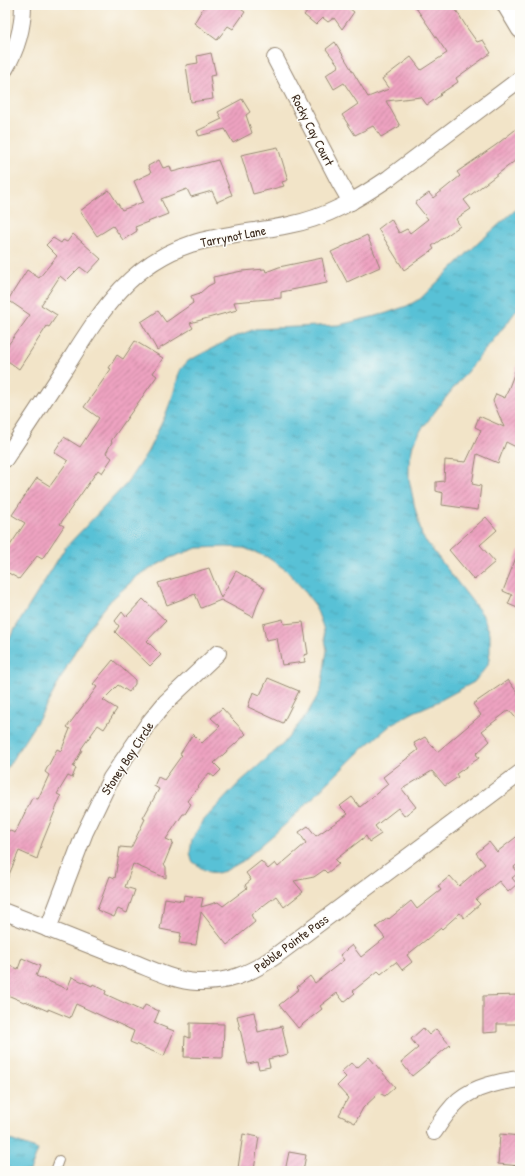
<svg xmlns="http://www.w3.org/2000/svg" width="525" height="1176" font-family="'Patrick Hand',sans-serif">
	<defs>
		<pattern id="water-ripples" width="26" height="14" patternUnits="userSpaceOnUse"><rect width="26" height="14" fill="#59c1d6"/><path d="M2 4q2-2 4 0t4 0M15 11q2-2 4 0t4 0" fill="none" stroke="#4b9dad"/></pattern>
		<pattern id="building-hatch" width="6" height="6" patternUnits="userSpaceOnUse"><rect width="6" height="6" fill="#eea3c1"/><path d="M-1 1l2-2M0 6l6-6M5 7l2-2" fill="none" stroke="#c2859c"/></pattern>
	</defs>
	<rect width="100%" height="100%" fill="#fdfcf7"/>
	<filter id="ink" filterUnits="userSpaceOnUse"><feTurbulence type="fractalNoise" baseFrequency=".025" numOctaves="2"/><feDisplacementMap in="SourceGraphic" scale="8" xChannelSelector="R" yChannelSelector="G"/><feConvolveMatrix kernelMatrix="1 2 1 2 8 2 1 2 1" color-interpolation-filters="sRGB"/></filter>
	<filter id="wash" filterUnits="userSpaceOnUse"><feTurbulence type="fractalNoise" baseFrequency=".012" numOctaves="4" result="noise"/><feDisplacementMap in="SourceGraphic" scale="16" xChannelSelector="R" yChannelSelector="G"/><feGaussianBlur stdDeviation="0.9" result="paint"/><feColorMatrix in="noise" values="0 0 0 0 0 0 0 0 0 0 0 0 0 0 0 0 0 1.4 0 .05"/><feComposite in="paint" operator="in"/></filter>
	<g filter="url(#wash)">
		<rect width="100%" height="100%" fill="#f2e4c8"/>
		<!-- water -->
		<g fill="url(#water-ripples)" stroke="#4a767a">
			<polygon points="520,206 520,305 508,322 443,401 421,430 413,445 409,463 409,479 415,508 422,536 441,561 482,614 490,633 490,652 488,665 474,682 437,702 414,712 392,724 358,753 287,823 243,861 225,871 217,873 209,872 201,868 192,861 190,852 192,839 203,821 239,783 283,744 307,714 321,690 327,650 323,627 315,605 303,589 286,570 267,557 244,548 226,547 197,548 170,558 139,575 111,600 91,625 74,653 52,695 41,715 5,771 5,645 65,548 127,483 148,451 165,416 173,395 180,370 188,361 234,337 255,329 339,325 384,314 407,306 420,299 477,244"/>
			<polygon points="5,1138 38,1150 30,1171 5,1171"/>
		</g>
		<g id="blocks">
			<!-- building -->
			<g fill="url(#building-hatch)">
				<polygon points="205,5 235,5 245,12 233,29 228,26 217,40 194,23"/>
				<polygon points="312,5 345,5 354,12 342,29 334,18 328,22 323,18 316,25 304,15"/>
				<polygon points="414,5 453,5 467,28 477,42 483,40 491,53 456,78 458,82 440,94 441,95 427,105 421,97 386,101 400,126 381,137 373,126 355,135 342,115 358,104 344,83 334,89 326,75 339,66 326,49 335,42 368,97 389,89 382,79 411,57 421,70 447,53"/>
				<polygon points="211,53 216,75 210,76 213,99 191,102 186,65 198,63 197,56"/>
				<polygon points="242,99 250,112 246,115 252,133 233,143 225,129 199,136 197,131 222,119 218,112"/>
				<polygon points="520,126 520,157 464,200 471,209 456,219 460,226 432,246 434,249 404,270 378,229 391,219 399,233 407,229 410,233 428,219 415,203 429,193 433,198 460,176 457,172 496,145"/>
				<polygon points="278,147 288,180 282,182 284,186 253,194 241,155"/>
				<polygon points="159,160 163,168 170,166 172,172 218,160 232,195 217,202 212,191 191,197 187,189 161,199 168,214 135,227 137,231 123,240 113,226 97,236 80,211 109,190 122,210 143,202 134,181 151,173 148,166"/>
				<polygon points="73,234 101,259 88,273 80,267 66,281 60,276 41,305 57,315 49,327 47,326 19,369 5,359 5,349 30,315 8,300 27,270 39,278 57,256 46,245 53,238 61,243 63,240 67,242"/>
				<polygon points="367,235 380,267 347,282 331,252"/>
				<polygon points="322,258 327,283 281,292 281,298 234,302 237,310 190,323 193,328 157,350 141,322 158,311 166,322 193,303 191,296 200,293 208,286 214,283 213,277 242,271 265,269 266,272 279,267"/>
				<polygon points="135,341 163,358 153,373 157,376 111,441 112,442 106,453 112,458 102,473 98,470 60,524 64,526 42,559 37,556 19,579 5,571 5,553 25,523 12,515 37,478 50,486 68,461 54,452 64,437 80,447 99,418 84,407 111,369 109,368 117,355 123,359"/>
				<polygon points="519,361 520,361 520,449 506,442 498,463 477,454 472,484 481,486 478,510 442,505 443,493 436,491 436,482 444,481 445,460 466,462 481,430 475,427 479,416 504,427 493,401 496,394 505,398"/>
				<polygon points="486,517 497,530 480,545 495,562 474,580 449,550"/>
				<polygon points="519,550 520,550 520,609 508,604 512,595 503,591"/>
				<polygon points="209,568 221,598 236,571 265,588 259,600 253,617 221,600 201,608 195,594 167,605 158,583"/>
				<polygon points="143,599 166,621 147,641 161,655 150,666 115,632 119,626 115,621 122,612 126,617"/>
				<polygon points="283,619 284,624 303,622 308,654 304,655 305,662 282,665 277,638 266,640 263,624"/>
				<polygon points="113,660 135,680 135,684 129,692 118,685 103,700 117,709 104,729 98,725 81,749 82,750 73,767 76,768 72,778 68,776 57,794 61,796 42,843 37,859 19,851 5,884 5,829 15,833 32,798 38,799 49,775 45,772 57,749 61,751 70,729 67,727 97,687 93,684"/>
				<polygon points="268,678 299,691 283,723 248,707 253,692 260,695"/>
				<polygon points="508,680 520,696 520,723 509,710 482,731 490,741 476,754 479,758 456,774 458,777 445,786 432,771 402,789 416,807 404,816 398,808 375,826 381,834 369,842 366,836 335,860 339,864 327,873 324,870 314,877 294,881 303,892 284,907 276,896 251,915 255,922 227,945 201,912 196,945 179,943 181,933 160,929 165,898 183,901 184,895 203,898 201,907 218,902 223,906 247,888 245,885 251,880 246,873 261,861 268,869 275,863 278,867 306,843 299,832 308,826 316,836 348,814 340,806 352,797 360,807 388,784 383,777 418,750 414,743 425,737 437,752 481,715 473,704"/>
				<polygon points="222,708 246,734 214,763 221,770 214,777 209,773 187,801 191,804 185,814 183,814 166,839 173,842 164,864 166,867 166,878 133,864 125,887 135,890 127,913 118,909 114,917 97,910 110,876 115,878 120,847 131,848 145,819 143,818 159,789 154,786 158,777 164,780 182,755 180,754 193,734 202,743 220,726 211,718"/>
				<polygon points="520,834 520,862 514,867 518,873 512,878 517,884 508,892 499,881 476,900 480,904 464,918 460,913 442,929 441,928 407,955 412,962 402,970 396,962 381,974 378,971 353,991 355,993 344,1002 337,993 320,1006 322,1009 298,1028 279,1005 299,989 297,987 310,976 315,983 344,960 340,955 352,945 361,957 385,938 376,927 388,918 389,919 411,901 417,909 441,890 438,886 450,876 459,886 485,864 476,853 489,842 497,852"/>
				<polygon points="22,958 40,966 36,976 67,989 72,977 92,986 93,984 106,991 105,994 142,1011 145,1005 159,1011 154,1023 174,1031 164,1056 130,1042 134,1031 76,1004 70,1018 48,1009 48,1011 25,1001 24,1002 5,994 5,963 18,969"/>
				<polygon points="520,995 520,1024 497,1024 497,1032 483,1033 483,996"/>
				<polygon points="254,1012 258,1032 282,1026 288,1054 268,1059 270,1067 259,1069 257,1062 248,1064 237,1016"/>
				<polygon points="190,1023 224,1024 223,1058 184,1057 185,1036 190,1038"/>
				<polygon points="423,1028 429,1035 436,1029 450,1045 412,1076 401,1062 418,1048 411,1039"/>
				<polygon points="369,1057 395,1087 385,1096 379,1093 363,1108 355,1123 339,1115 348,1098 337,1086 346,1077 341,1072 351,1063 357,1068"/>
				<polygon points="243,1134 259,1137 254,1170 238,1168"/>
				<polygon points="500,1134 520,1136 520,1166 498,1164"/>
				<polygon points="289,1152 306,1155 303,1171 285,1171"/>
			</g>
		</g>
	</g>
	<g filter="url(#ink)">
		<use href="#blocks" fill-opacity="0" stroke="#968773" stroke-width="1"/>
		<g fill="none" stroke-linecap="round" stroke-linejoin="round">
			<defs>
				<polyline id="service" points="55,1171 59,1160"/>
				<g id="minor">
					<polyline points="505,5 520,30"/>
					<polyline points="275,58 340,183 351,202"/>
					<path d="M 5,69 C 17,49 23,28 23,5"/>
					<path d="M 5,459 C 25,429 45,399 65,368 C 99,315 127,265 191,244 C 222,234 256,232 289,225 C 326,218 358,199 389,178 L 520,79"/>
					<path d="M 5,912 C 47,928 89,945 130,961 C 152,969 174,981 197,982 C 227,983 250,974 274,957 L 520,773"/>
					<polyline points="48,929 85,832 111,778 148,724 166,702 218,653"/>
					<path d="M 434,1132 C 441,1121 449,1109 459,1100 C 474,1087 501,1081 520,1079"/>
				</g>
			</defs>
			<!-- service casing -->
			<use href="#service" stroke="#968773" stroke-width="10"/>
			<!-- minor casing -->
			<use href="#minor" stroke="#968773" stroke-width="18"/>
			<!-- service -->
			<use href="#service" stroke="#fff" stroke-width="8"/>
			<!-- minor -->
			<use href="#minor" stroke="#fff" stroke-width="16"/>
		</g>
	</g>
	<g text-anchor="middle" stroke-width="3" stroke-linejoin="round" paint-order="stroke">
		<!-- street labels -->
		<g font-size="13" fill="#3b2a1e" stroke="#fdfcf7">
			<text transform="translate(313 130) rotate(63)" y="5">Rocky Cay Court</text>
			<text transform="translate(233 236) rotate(-11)" y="5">Tarrynot Lane</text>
			<text transform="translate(127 758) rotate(-57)" y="5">Stoney Bay Circle</text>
			<text transform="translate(291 943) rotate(-36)" y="5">Pebble Pointe Pass</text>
		</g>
	</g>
	<!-- margin -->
	<rect width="525" height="1176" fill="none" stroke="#fdfcf7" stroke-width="20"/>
</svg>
